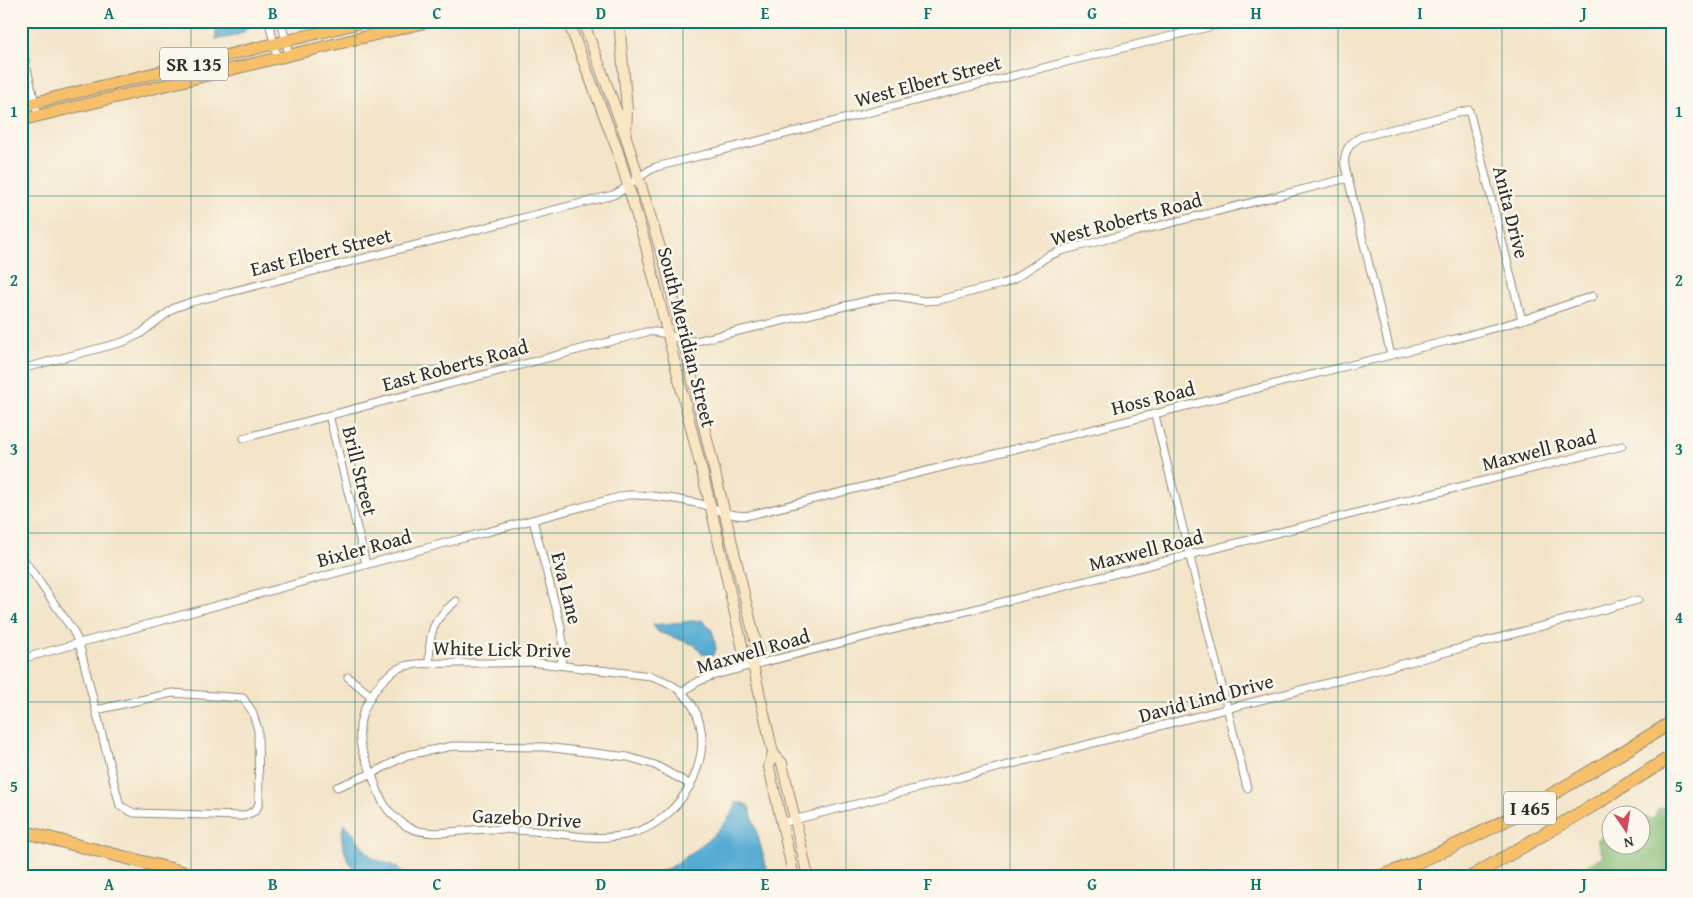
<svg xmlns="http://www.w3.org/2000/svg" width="1693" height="898" font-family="'Gentium Book Plus',serif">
	<rect width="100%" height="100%" fill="#fbf7ec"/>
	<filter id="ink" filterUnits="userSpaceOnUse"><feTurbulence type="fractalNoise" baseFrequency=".02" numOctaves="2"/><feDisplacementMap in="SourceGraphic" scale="10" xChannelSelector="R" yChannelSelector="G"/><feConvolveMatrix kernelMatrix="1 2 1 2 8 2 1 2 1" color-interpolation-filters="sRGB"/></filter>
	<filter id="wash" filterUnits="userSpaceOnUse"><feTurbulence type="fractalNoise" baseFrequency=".0096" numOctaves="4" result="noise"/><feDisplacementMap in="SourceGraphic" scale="20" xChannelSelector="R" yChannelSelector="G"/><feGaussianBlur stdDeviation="1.12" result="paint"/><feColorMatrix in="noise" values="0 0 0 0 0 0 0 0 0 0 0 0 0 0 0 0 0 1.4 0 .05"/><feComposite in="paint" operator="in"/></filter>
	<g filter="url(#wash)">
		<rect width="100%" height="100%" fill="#f3e4c8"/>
		<!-- forest -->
		<polygon fill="#85ba75" stroke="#587250" points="1672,807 1672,877 1568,877 1603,856 1597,840 1610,830 1610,846 1640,846 1640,816 1653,819 1658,809"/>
		<!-- water -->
		<g fill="#54abd1" stroke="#406b7e">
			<path d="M 222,21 L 252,21 C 246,36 230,38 216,39 L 216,31 Z"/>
			<path d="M 701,620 C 714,627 714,636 716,650 L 713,655 L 702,654 L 695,645 L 658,632 L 653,625 Z"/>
			<path d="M 735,802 L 737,803 L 744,803 L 745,805 L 748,805 L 750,809 L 766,865 L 766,877 L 661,877 L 656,874 C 661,870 668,869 674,865 C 694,852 728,827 736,805 Z"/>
			<path d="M 344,824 L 350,829 L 360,843 L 373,859 C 384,862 399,866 405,874 C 396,881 370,877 358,874 C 346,862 338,839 344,824 Z"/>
		</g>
	</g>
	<g filter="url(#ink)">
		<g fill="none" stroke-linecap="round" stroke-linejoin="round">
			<defs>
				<g id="minor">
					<polyline points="269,21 277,58"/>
					<polyline points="281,21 289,55"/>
					<polyline points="21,43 38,116"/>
					<path d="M 1391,355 L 1345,166 C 1343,152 1349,143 1361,137 L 1469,110 L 1522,320"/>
					<path d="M 21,369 L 123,342 L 140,334 L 174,308 L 191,302 L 613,195 C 629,189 639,174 656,167 L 1070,61 L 1233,21"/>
					<polyline points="329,415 366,564"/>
					<polyline points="1155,415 1247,788"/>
					<path d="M 244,438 L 646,332 C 667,330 678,342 696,341 L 884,297 L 897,296 L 924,301 L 939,300 L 1002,284 L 1014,279 L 1048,256 L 1064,250 L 1348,178"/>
					<polyline points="21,481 23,483 22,544 24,560 72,629 79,643 120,806 134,813 243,816 255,811 259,804 258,730 252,711 243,698 172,693 96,710"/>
					<polyline points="533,520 561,627 563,646 561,665"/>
					<path d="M 21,659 L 460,539 L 627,495 C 651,494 678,499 701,504 C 719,509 732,518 750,515 L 1451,340 L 1522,320 L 1593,296"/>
					<path d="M 530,662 L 651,676 C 733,700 706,806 639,831 C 605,844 569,834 533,831 C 520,830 506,829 492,829 C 467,828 431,839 408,827 C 404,825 400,821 396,818 C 378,804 375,778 365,758 C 358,744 358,725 364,710 C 371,694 382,678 397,669 C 411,661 441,664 457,663 C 482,663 506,663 530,662 Z"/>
					<path d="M 429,664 C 430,632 430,622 456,601"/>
					<polyline points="348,677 371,696"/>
					<path d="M 682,693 C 701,675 728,672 753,665 L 1622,446"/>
					<polyline points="337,787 373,773 407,755 453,746 545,747 628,757 655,765 691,785"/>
					<polyline points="782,823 1417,660 1638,600"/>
				</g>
				<g id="secondary">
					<polyline points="568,21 617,149 645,243 711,508 744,654 753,665 773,753 769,767 794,877"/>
					<polyline points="583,21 625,134 665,264 758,652 753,665"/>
					<polyline points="619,21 627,110 626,131"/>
					<polyline points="773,753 782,763 808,877"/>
				</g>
				<g id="primary">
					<polyline points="21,106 367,21"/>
					<polyline points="21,120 431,21"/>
				</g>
				<g id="motorway">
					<polyline points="21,831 202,877"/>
					<path d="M 1379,877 C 1485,839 1576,781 1672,722"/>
					<polyline points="1471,877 1599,802 1672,756"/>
				</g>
			</defs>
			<!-- minor casing -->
			<use href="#minor" stroke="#8f887a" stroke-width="9"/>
			<!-- secondary casing -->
			<use href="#secondary" stroke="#8f887a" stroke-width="12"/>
			<!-- primary casing -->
			<use href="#primary" stroke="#8f887a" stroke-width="13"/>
			<!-- motorway casing -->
			<use href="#motorway" stroke="#8f887a" stroke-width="14"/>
			<!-- minor -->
			<use href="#minor" stroke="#fff" stroke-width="7"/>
			<!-- secondary -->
			<use href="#secondary" stroke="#fbe6c4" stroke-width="10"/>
			<!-- primary -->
			<use href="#primary" stroke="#f6c06b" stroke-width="11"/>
			<!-- motorway -->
			<use href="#motorway" stroke="#f6c06b" stroke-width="12"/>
		</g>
	</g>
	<!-- grid -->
	<path fill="none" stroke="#0f766e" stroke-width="1" stroke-opacity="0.55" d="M 191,21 L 191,877M 355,21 L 355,877M 519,21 L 519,877M 683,21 L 683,877M 846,21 L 846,877M 1010,21 L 1010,877M 1174,21 L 1174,877M 1338,21 L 1338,877M 1502,21 L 1502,877M 21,196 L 1672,196M 21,365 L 1672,365M 21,533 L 1672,533M 21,702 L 1672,702"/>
	<g text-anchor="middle" stroke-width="5" stroke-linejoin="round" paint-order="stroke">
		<!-- shield labels -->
		<g fill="#fbf7ec" stroke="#696865" stroke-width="1">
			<rect x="160" y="47.5" width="68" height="33" rx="4"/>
			<rect x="1504" y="791.5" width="52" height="33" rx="4"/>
		</g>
		<g font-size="19" font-weight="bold" fill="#2b2b2b">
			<text x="194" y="71">SR 135</text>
			<text x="1530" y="815">I 465</text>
		</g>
		<!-- street labels -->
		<g font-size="20" fill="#2b2b2b" stroke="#fbf7ec">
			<text transform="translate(928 81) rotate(-15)" y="7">West Elbert Street</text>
			<text transform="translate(1511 212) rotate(76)" y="7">Anita Drive</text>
			<text transform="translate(1126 219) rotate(-15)" y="7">West Roberts Road</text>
			<text transform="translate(321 252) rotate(-14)" y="7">East Elbert Street</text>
			<text transform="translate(687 337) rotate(76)" y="7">South Meridian Street</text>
			<text transform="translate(455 365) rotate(-15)" y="7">East Roberts Road</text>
			<text transform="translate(1153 398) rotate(-14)" y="7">Hoss Road</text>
			<text transform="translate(1539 450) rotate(-14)" y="7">Maxwell Road</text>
			<text transform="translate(360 471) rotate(76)" y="7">Brill Street</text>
			<text transform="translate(364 548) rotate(-15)" y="7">Bixler Road</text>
			<text transform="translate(1146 550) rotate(-14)" y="7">Maxwell Road</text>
			<text transform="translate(567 588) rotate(76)" y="7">Eva Lane</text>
			<text transform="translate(502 649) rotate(1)" y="7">White Lick Drive</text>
			<text transform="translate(753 651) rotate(-16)" y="7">Maxwell Road</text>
			<text transform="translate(1206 698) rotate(-15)" y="7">David Lind Drive</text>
			<text transform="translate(527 818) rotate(3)" y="7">Gazebo Drive</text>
		</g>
	</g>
	<!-- margin -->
	<rect width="1693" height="898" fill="none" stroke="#fbf7ec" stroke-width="55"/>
	<!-- north arrow -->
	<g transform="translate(1626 830) rotate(167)"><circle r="24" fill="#fbf7ec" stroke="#a8a59f"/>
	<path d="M0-4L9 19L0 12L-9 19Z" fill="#d1495b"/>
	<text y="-8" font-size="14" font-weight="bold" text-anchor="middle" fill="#2b2b2b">N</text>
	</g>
	<rect x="28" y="28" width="1638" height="842" fill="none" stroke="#0f766e" stroke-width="2"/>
	<g font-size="16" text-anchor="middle" font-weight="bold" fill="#0f766e">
		<text x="109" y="19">A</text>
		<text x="273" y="19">B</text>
		<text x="437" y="19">C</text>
		<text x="601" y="19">D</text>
		<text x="765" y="19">E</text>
		<text x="928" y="19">F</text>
		<text x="1092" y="19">G</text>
		<text x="1256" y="19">H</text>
		<text x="1420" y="19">I</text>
		<text x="1584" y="19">J</text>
		<text x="14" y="117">1</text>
		<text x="1679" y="117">1</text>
		<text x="14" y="286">2</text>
		<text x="1679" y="286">2</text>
		<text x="14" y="455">3</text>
		<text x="1679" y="455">3</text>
		<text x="14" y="623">4</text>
		<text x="1679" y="623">4</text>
		<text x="14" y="792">5</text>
		<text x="1679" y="792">5</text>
		<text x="109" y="890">A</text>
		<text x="273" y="890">B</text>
		<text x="437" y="890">C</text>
		<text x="601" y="890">D</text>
		<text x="765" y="890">E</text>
		<text x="928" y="890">F</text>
		<text x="1092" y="890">G</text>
		<text x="1256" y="890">H</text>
		<text x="1420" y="890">I</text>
		<text x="1584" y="890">J</text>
	</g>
</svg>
